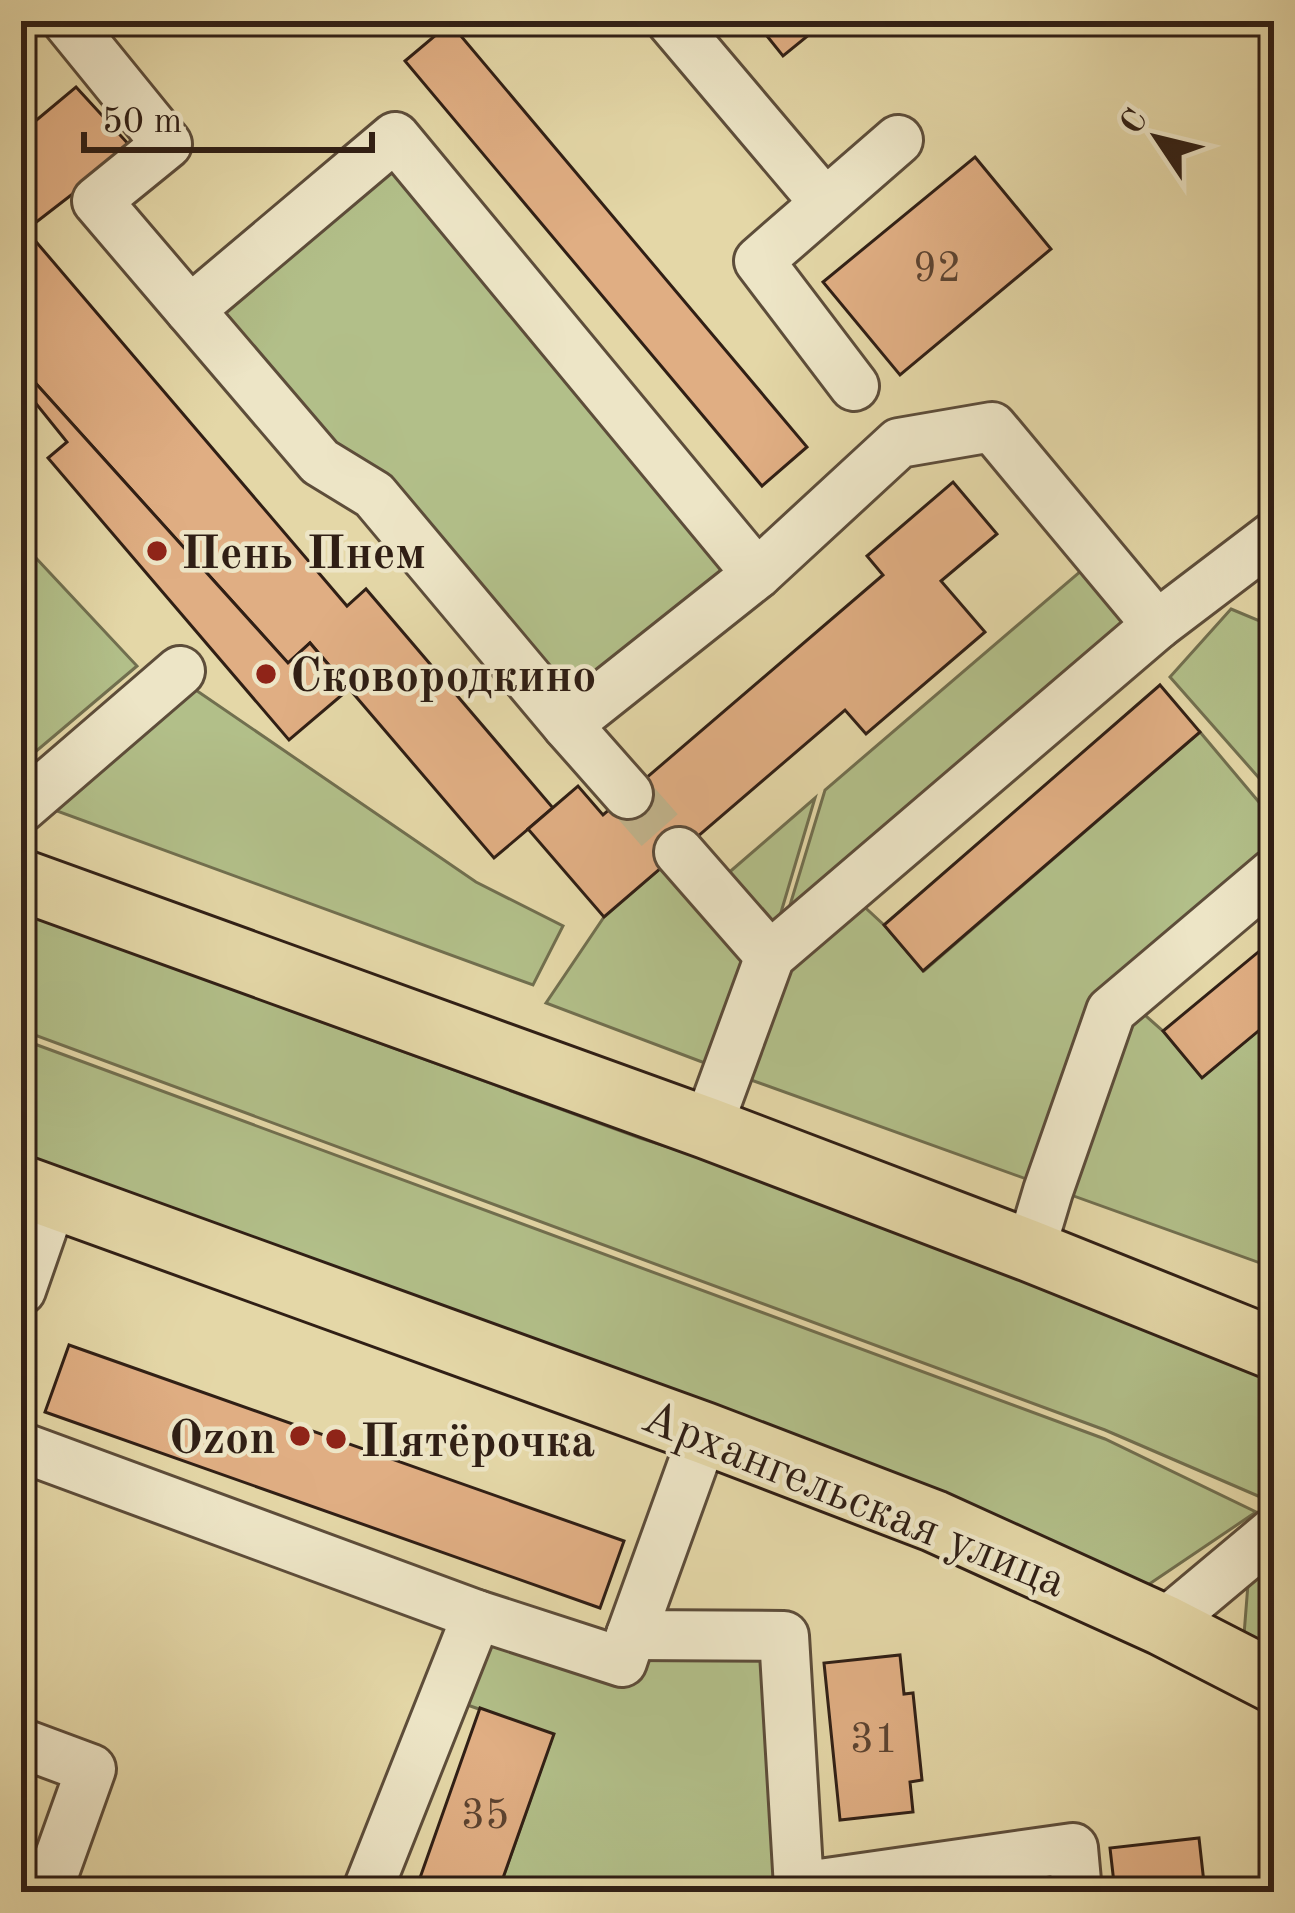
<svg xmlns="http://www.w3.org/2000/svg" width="1295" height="1913" font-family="'Old Standard TT',serif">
	<rect width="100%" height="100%" fill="#e4d7a7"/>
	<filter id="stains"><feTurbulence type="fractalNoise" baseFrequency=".00167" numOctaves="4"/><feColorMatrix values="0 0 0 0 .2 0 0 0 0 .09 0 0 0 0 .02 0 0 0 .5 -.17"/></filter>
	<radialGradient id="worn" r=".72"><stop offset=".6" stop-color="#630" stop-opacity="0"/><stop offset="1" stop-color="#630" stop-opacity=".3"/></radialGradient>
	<!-- green -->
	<g fill="#b2bf89" stroke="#716f4f" stroke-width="3">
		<polygon points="393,156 742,570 569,712 329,455 208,312"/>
		<polygon points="21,542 137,666 21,764"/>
		<polygon points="1089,564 1142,627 842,886 884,925 924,971 1200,732 1274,820 1274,861 1121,994 1163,1031 1202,1077 1274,1018 1274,1268 726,1071 546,1003 604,917 679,852 718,882 815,798 771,946 780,938 825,790"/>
		<polygon points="1231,609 1274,627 1274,795 1170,677"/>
		<polygon points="187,684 476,882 563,926 533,985 46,807"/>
		<polygon points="21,901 55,912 284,1008 640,1138 793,1187 1245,1367 1274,1381 1274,1500 1272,1502 1105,1430 21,1030"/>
		<polygon points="21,1039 1105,1439 1256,1512 1136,1593 937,1495 21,1155"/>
		<polygon points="1274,1562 1274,1653 1244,1635 1248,1584"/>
		<polygon points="484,1632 639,1648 772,1648 782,1892 498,1892 553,1735 456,1701"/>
	</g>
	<!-- building -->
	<g fill="#e0ae83" stroke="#301f15" stroke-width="3">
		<polygon points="755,21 826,21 783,56"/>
		<polygon points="450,23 807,447 762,486 405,61"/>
		<polygon points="76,87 132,148 26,230 347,606 366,589 553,808 494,858 310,643 288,663 21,367 21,133"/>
		<polygon points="975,157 1051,249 900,375 823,282"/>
		<polygon points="21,367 288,663 310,643 349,689 289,740 48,458 67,442 21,385"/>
		<polygon points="953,482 997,534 941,581 985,632 866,734 845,710 604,917 528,829 578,786 603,815 883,575 867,556"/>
		<polygon points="1160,685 1200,732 923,971 884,925"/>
		<polygon points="1274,939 1274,1018 1202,1078 1163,1031"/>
		<polygon points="69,1345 624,1541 600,1608 45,1412"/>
		<polygon points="900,1655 904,1694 913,1693 922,1780 910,1782 913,1812 840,1820 824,1663"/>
		<polygon points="480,1708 554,1734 498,1892 415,1892"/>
		<polygon points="1199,1838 1205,1892 1115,1892 1110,1848"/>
	</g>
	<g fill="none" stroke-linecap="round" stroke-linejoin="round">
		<!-- minor-tunnel -->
		<polyline stroke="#c0b28a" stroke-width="48" stroke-dasharray="48 24" stroke-linecap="butt" points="628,794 679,852"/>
		<defs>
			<g id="minor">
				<polyline points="67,21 167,144 97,201 190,310"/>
				<polyline points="671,21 825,203"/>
				<polyline points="854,386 759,261 898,140"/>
				<polyline points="567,725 374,495 320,462 190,310 395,137 757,574"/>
				<polyline points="628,794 567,725 757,574 899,443 992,427 1157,625"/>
				<polyline points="21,808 180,671"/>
				<polyline points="679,852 770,956"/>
				<polyline points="707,1128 770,956 1157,625 1274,536"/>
				<polyline points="1030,1251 1048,1191 1111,1011 1274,873"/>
				<polyline points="21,1290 53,1198"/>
				<polyline points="704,1433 631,1635 784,1636 799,1887 1073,1848 1077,1892"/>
				<polyline points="21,1447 477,1615 622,1662 631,1635"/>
				<polyline points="1163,1625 1274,1532"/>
				<polyline points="21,1743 91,1769 47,1892"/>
				<polyline points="367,1892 477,1615"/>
			</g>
			<g id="major">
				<polyline points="21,880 707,1128 1030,1251 1274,1349"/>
				<polyline points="21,1186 704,1433 934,1521 1163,1625 1274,1682"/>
			</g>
		</defs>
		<!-- minor casing -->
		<use href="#minor" stroke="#5d4d3a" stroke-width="54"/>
		<!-- major casing -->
		<use href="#major" stroke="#301f15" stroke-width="66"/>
		<!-- minor -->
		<use href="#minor" stroke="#ede5c6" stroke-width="48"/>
		<!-- major -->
		<use href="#major" stroke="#e4d7a7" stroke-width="60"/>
	</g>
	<!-- markers -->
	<g fill="#8f2418" stroke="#ede5c6" stroke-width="4.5">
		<circle cx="157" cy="551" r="12"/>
		<circle cx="266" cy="674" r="12"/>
		<circle cx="300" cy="1436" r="12"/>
		<circle cx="336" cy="1439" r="12"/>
	</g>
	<g text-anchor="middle" stroke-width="9" stroke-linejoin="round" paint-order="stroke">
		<!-- number labels -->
		<g font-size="42" fill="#5c4330">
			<text x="937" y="281">92</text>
			<text x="874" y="1752">31</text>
			<text x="485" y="1828">35</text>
		</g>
		<!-- poi labels -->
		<g font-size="48" font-weight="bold" fill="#301f15" stroke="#ede5c6" text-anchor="start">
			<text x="181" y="568">Пень Пнем</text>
			<text x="290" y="691">Сковородкино</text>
			<text x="276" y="1453" text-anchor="end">Ozon</text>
			<text x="360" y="1456">Пятёрочка</text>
		</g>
		<!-- street labels -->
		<g font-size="48" fill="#301f15" stroke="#ede5c6">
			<text transform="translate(855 1497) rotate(22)" y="17">Архангельская улица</text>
		</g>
	</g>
	<!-- margin -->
	<rect width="1295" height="1913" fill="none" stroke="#e4d7a7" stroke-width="72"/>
	<rect x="24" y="24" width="1247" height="1865" fill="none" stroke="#301f15" stroke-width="6"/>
	<rect x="36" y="36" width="1223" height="1841" fill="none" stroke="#301f15" stroke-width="3"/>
	<!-- north arrow -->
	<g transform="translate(1157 138) rotate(305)" stroke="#ede5c6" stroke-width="9" paint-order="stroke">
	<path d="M0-9L21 45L0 30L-21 45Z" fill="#301f15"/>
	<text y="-18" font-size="33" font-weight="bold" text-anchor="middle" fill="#301f15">С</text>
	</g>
	<!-- scale -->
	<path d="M84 132v18h288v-18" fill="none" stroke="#301f15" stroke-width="6"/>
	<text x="102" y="132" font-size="36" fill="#301f15" stroke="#ede5c6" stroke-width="9" paint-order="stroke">50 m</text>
	<rect width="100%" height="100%" filter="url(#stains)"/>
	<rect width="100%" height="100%" fill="url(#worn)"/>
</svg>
